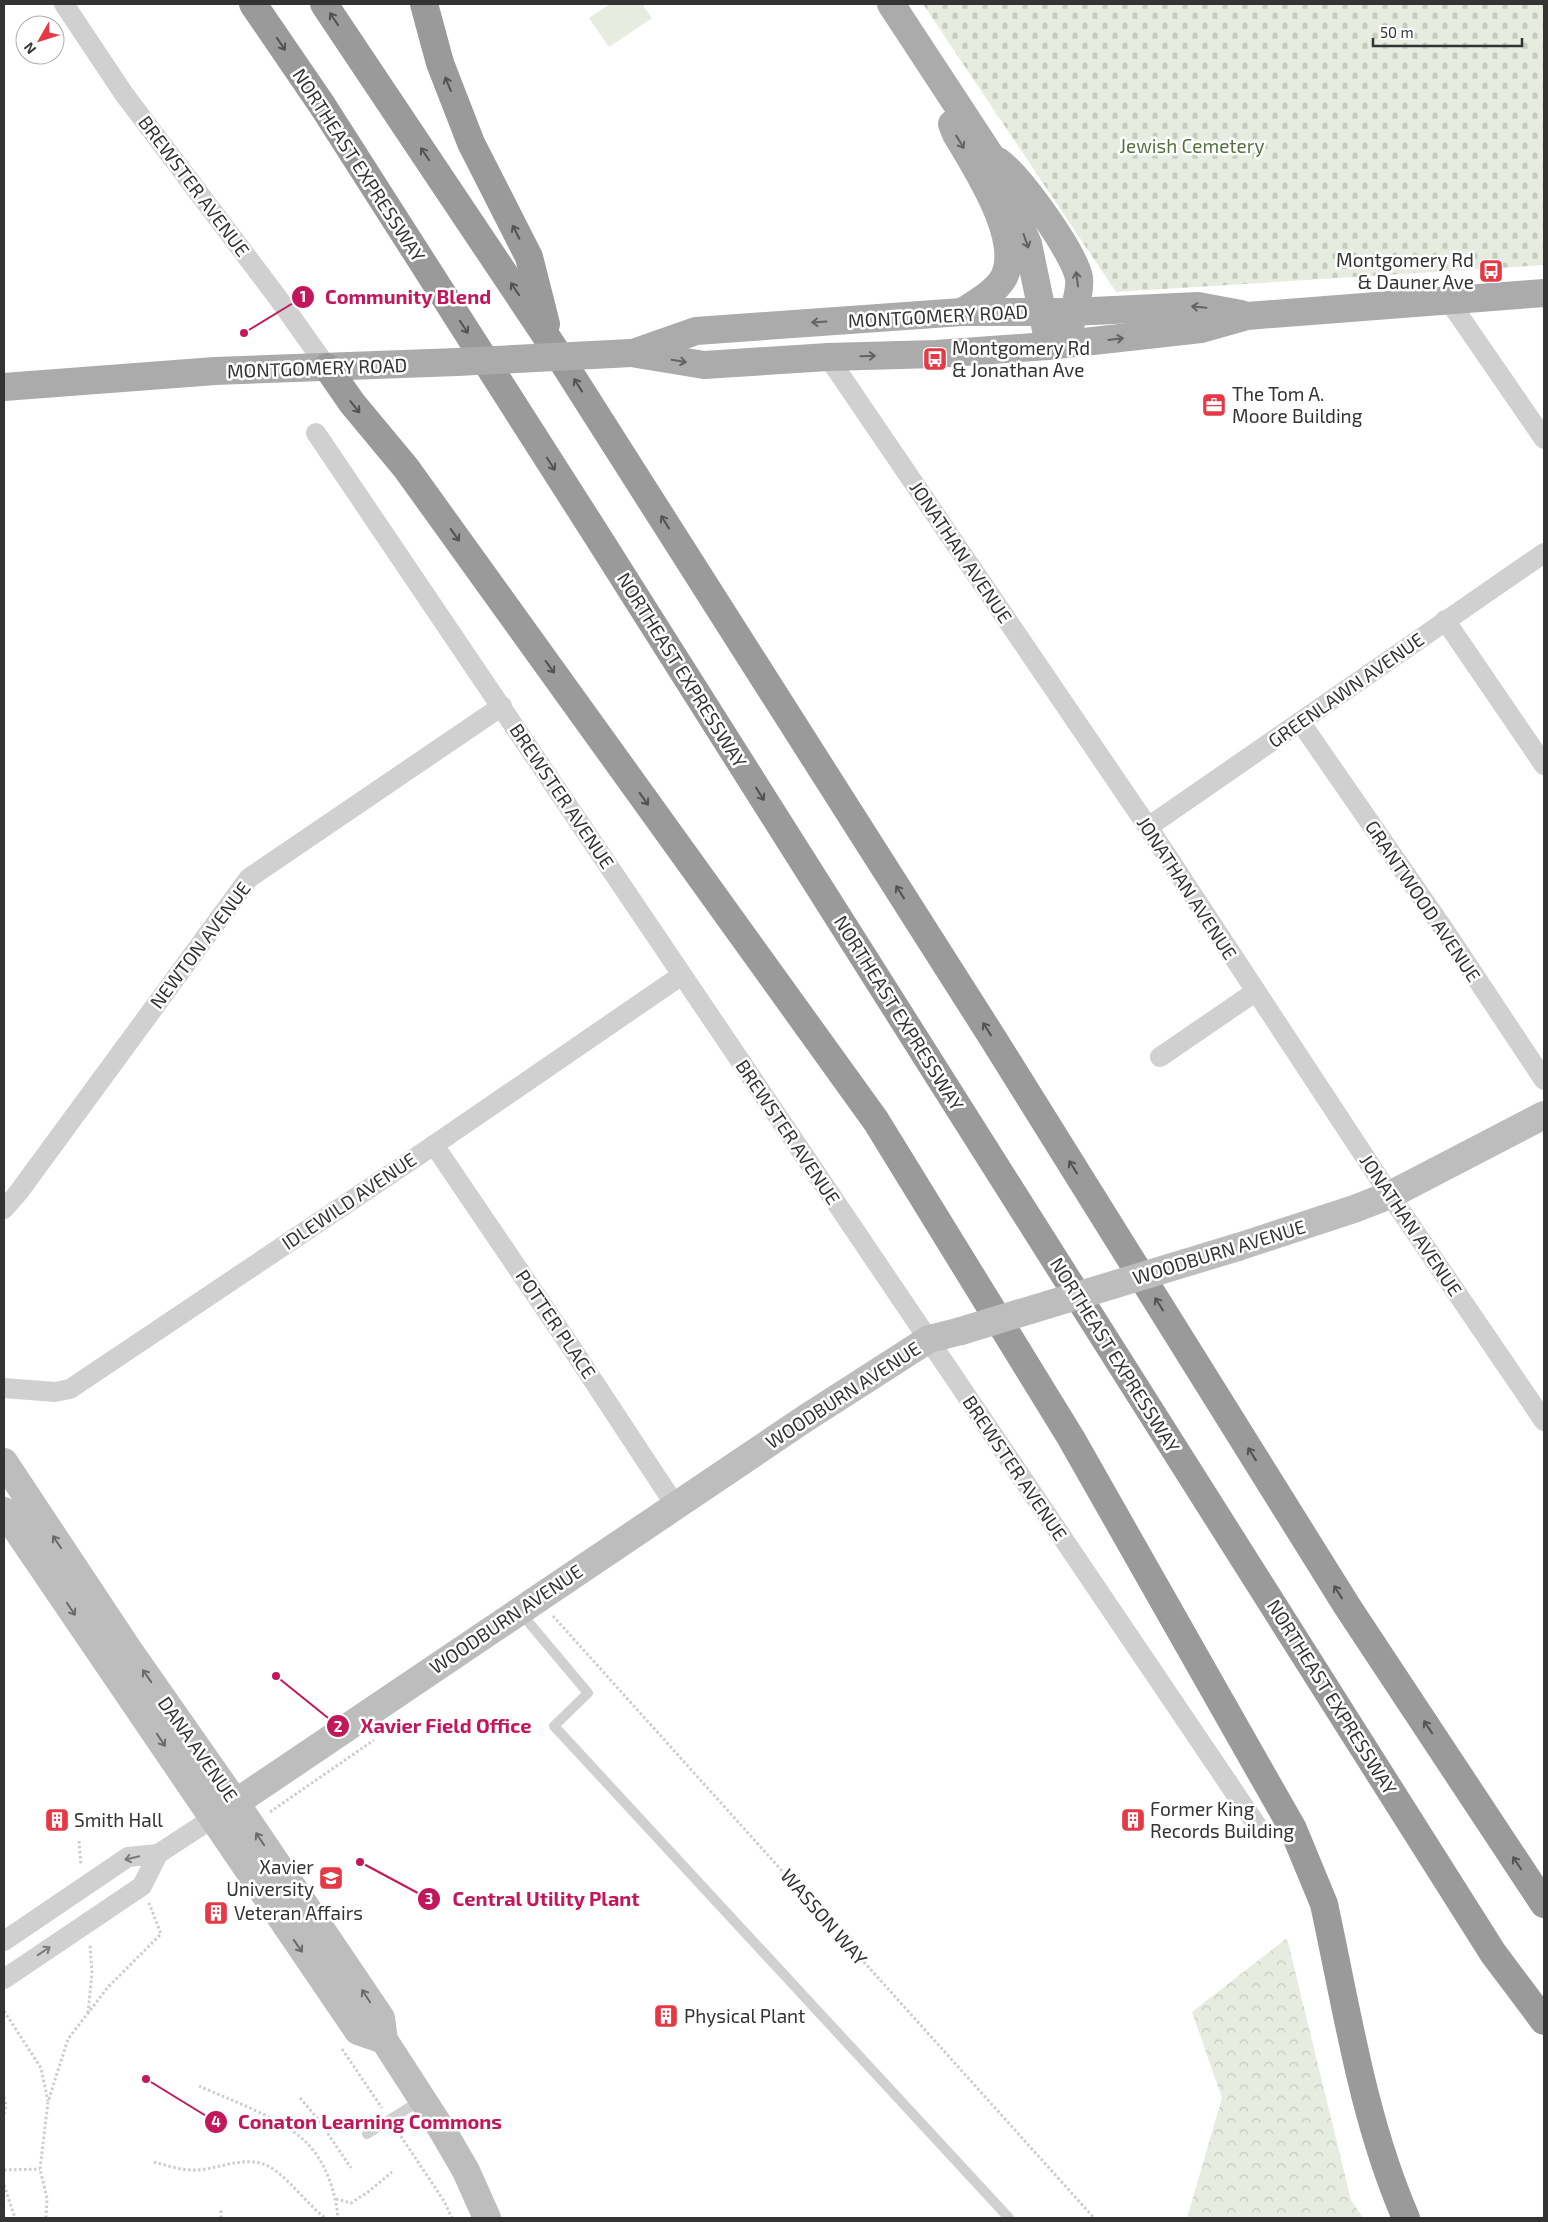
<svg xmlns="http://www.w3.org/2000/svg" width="1548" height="2222" font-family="'Exo 2',sans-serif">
	<defs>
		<pattern id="forest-crowns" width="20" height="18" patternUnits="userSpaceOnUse" patternTransform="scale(1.25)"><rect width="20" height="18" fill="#e6ecdf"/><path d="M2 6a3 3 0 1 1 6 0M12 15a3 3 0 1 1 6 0" fill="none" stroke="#c6cbc0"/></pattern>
		<pattern id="cemetery-stones" width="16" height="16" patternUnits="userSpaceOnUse" patternTransform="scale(1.25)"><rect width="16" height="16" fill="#e6ecdf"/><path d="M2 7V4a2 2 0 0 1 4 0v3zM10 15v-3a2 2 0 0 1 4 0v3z" fill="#c6cbc0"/></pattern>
	</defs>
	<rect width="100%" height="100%" fill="#fff"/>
	<!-- green -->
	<polygon fill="#e6ecdf" points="610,4 642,4 652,18 609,47 589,18"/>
	<!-- forest -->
	<polygon fill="url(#forest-crowns)" points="1287,1938 1351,2200 1363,2218 1187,2218 1222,2098 1192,2012"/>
	<!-- cemetery -->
	<polygon fill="url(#cemetery-stones)" points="923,4 1544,4 1544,265 1116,292"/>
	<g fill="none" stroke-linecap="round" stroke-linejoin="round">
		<!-- path -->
		<g stroke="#cdcdcd" stroke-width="3" stroke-dasharray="2.5 2.5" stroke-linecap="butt">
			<polyline points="553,1616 1094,2218"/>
			<polyline points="270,1812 374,1740"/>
			<polyline points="79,1841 81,1866"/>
			<polyline points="4,2011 41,2068 48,2101"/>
			<polyline points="88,2013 92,1973 90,1944"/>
			<polyline points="342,2049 382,2108"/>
			<path d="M 199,2086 C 232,2101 291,2121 313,2150 C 328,2169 336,2195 338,2218"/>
			<polyline points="4,2097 6,2105 4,2114"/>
			<polyline points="300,2098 318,2119 351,2168"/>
			<polyline points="398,2132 444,2201 452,2218"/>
			<path d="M 154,2162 C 166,2165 179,2170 192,2170 C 216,2171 243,2154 268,2166 C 286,2175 307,2204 325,2218"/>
			<polyline points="4,2170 40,2169"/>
			<polyline points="4,2185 15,2218"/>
			<polyline points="336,2199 351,2203 368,2192 392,2172"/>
			<polyline points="46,2218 47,2198 40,2169 48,2102 68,2039 108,1987 161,1934 149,1903"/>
			<polyline points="221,2218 221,2210"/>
		</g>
		<!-- lane -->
		<g stroke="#d0d0d0" stroke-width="10">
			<polyline points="520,1612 588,1693 554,1726 1009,2218"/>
			<polyline points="367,2134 421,2100"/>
		</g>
		<!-- street -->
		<g stroke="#d0d0d0" stroke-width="20">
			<polyline points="64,4 124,94 278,298 327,367"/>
			<polyline points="1449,301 1544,439"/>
			<polyline points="828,357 1148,827 1390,1195 1544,1421"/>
			<polyline points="316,433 1260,1830"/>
			<polyline points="1445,620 1544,765"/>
			<polyline points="1301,723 1443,928 1544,1080"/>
			<polyline points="1148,827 1544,553"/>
			<polyline points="1160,1057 1255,992"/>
			<polyline points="434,1145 573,1350 675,1505"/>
			<polyline points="4,1209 18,1193 249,878 502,706"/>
			<polyline points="4,1388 55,1392 70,1389 434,1145 682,975"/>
			<polyline points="158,1854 213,1818"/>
			<polyline points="4,1941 128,1857 158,1854 142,1886 4,1979"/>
		</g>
		<!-- secondary -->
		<g stroke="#bdbdbd" stroke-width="28">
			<polyline points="1238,1247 1354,1209 1390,1195 1544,1115"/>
			<polyline points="4,1462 128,1649 235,1802 381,2018 384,2040 444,2133 466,2171 487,2218"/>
			<polyline points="4,1511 358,2031 384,2040"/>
			<polyline points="213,1818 806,1418 929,1339 961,1331"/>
		</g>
		<!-- primary -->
		<g stroke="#ababab" stroke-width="28">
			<polyline points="891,4 992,158 995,169 1028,244 1046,330"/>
			<path d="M 952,124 L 956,134 C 975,167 1023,238 1004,277 C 996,292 976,303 962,312"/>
			<path d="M 998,161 C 1020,177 1074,252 1079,278 C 1081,293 1072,313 1070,328"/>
			<polyline points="636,352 696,331 962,312 1072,312 1198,306 1241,314"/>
			<polyline points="631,353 704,365 828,357 936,354 1048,346 1201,329 1247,316 1544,293"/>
			<polyline points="4,387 215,371 457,362"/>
		</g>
		<!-- highway -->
		<g stroke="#9a9a9a" stroke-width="28">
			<polyline points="253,4 322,105 596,534 1493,1953 1544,2021"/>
			<polyline points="324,4 552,345 994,1040 1347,1606 1544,1904"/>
			<polyline points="424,4 440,63 471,143 529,257 546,324"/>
			<path d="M 327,367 L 352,403 L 406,468 L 876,1121 L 1071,1438 L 1293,1829 L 1324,1904 C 1347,2010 1363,2119 1406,2218"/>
		</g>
		<!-- secondary-bridge -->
		<polyline stroke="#bdbdbd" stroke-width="28" points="961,1331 1238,1247"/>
		<!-- primary-bridge -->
		<polyline stroke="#ababab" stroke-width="28" points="457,362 631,353"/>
	</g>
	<!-- one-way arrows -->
	<defs><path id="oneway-shaft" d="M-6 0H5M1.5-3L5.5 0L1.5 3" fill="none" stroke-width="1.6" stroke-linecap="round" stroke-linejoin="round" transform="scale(1.25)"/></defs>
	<g stroke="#525252">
		<use href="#oneway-shaft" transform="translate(334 19) rotate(-124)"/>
		<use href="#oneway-shaft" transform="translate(281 44) rotate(56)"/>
		<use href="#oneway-shaft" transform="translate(448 84) rotate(-112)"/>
		<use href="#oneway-shaft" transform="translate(425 154) rotate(-124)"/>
		<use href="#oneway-shaft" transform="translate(516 232) rotate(-117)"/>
		<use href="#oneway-shaft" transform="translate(515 289) rotate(-124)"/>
		<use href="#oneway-shaft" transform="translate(464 327) rotate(57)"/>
		<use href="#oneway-shaft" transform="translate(578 385) rotate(-122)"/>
		<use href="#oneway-shaft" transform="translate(355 407) rotate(51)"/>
		<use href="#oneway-shaft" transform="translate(551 464) rotate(57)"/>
		<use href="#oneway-shaft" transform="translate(665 522) rotate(-122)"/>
		<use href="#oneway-shaft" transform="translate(455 535) rotate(54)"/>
		<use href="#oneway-shaft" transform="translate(550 667) rotate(54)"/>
		<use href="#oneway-shaft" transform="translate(760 794) rotate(58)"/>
		<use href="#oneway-shaft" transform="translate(644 799) rotate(54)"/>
		<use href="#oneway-shaft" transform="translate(900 892) rotate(-122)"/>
		<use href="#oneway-shaft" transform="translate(987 1029) rotate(-122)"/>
		<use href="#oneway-shaft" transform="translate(1073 1167) rotate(-122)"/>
		<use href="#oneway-shaft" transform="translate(1159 1304) rotate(-122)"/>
		<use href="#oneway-shaft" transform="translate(1252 1454) rotate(-122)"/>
		<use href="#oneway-shaft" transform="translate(1338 1592) rotate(-122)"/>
		<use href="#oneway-shaft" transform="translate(1428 1727) rotate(-124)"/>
		<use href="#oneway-shaft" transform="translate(1517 1863) rotate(-124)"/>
	</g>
	<g stroke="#636363">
		<use href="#oneway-shaft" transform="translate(960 142) rotate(59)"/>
		<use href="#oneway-shaft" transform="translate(1026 241) rotate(70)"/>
		<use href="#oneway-shaft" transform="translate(1077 279) rotate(-98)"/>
		<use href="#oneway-shaft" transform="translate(1199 307) rotate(-175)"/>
		<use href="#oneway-shaft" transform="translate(819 322) rotate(176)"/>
		<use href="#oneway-shaft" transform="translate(1116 339) rotate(-7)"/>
		<use href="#oneway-shaft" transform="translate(868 356) rotate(-2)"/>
		<use href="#oneway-shaft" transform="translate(679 361) rotate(9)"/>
	</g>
	<g stroke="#6a6a6a">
		<use href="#oneway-shaft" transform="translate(57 1542) rotate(-124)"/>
		<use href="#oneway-shaft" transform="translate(71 1609) rotate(56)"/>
		<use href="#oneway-shaft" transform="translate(147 1676) rotate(-125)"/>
		<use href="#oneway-shaft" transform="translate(161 1740) rotate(56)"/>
		<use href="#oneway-shaft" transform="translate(260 1839) rotate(-124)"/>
		<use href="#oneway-shaft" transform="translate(298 1946) rotate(55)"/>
		<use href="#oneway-shaft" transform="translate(366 1996) rotate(-123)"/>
	</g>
	<g stroke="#7a7a7a">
		<use href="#oneway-shaft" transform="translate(132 1858) rotate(166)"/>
		<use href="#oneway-shaft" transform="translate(44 1951) rotate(-34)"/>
	</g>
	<!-- icons -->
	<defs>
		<symbol id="bus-square" viewBox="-11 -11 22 22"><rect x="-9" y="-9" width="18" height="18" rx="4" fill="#e63946" stroke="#fff"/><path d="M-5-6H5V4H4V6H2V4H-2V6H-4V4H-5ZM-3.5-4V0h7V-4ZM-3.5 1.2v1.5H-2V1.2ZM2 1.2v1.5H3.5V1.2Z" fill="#fff"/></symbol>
		<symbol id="office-square" viewBox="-11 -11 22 22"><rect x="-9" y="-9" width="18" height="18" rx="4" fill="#e63946" stroke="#fff"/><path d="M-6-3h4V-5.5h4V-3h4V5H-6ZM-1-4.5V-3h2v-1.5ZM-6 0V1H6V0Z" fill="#fff"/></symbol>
		<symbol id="building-square" viewBox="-11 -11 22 22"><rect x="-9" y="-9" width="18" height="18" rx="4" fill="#e63946" stroke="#fff"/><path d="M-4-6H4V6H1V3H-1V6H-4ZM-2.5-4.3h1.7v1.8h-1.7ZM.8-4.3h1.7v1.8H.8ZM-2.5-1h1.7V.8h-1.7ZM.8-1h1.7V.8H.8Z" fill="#fff"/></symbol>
		<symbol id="university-square" viewBox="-11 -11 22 22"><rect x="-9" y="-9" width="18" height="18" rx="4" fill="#e63946" stroke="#fff"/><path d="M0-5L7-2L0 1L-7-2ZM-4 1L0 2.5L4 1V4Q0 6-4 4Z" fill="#fff"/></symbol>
	</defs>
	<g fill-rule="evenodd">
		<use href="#bus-square" x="1477" y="257" width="28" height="28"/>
		<use href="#bus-square" x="921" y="345" width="28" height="28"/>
		<use href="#office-square" x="1200" y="391" width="28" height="28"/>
		<use href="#building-square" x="43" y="1806" width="28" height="28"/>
		<use href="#building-square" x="1119" y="1806" width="28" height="28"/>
		<use href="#university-square" x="317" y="1864" width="28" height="28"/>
		<use href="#building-square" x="202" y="1899" width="28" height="28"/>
		<use href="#building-square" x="652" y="2002" width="28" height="28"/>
	</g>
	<g text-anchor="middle" stroke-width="5" stroke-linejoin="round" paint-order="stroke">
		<!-- park labels -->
		<g font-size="19" fill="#56703f" stroke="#fff">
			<text x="1192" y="153">Jewish Cemetery</text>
		</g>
		<!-- street labels -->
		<g font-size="19" fill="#333" stroke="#fff">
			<text transform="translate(359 165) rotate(57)" y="7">NORTHEAST EXPRESSWAY</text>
			<text transform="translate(194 186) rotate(53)" y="7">BREWSTER AVENUE</text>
			<text transform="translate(938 316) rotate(-3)" y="7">MONTGOMERY ROAD</text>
			<text transform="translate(317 368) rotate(-2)" y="7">MONTGOMERY ROAD</text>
			<text transform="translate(961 552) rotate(56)" y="7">JONATHAN AVENUE</text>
			<text transform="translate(682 670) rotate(58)" y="7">NORTHEAST EXPRESSWAY</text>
			<text transform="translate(1346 690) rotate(-35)" y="7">GREENLAWN AVENUE</text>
			<text transform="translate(562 796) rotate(56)" y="7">BREWSTER AVENUE</text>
			<text transform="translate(1187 888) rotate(57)" y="7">JONATHAN AVENUE</text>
			<text transform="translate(1423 901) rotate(56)" y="7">GRANTWOOD AVENUE</text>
			<text transform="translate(200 945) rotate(-53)" y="7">NEWTON AVENUE</text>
			<text transform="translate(899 1013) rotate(58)" y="7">NORTHEAST EXPRESSWAY</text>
			<text transform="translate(788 1132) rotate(56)" y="7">BREWSTER AVENUE</text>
			<text transform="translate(349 1201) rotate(-34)" y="7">IDLEWILD AVENUE</text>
			<text transform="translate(1411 1225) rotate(56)" y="7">JONATHAN AVENUE</text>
			<text transform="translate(1219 1252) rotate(-17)" y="7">WOODBURN AVENUE</text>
			<text transform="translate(556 1324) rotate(56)" y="7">POTTER PLACE</text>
			<text transform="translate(1115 1355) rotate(58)" y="7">NORTHEAST EXPRESSWAY</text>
			<text transform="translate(843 1395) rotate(-33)" y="7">WOODBURN AVENUE</text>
			<text transform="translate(1015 1468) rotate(56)" y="7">BREWSTER AVENUE</text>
			<text transform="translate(506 1619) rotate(-34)" y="7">WOODBURN AVENUE</text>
			<text transform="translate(1332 1697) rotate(58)" y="7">NORTHEAST EXPRESSWAY</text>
			<text transform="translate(198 1749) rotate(55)" y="7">DANA AVENUE</text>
			<text transform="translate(824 1917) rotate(49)" y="7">WASSON WAY</text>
		</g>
		<!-- poi labels -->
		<g font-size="19" fill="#333" stroke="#fff" text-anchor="start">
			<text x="1474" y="267" text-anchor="end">Montgomery Rd<tspan x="1474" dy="22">&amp; Dauner Ave</tspan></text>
			<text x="952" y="355">Montgomery Rd<tspan x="952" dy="22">&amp; Jonathan Ave</tspan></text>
			<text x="1232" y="401">The Tom A.<tspan x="1232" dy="22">Moore Building</tspan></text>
			<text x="1150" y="1816">Former King<tspan x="1150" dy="22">Records Building</tspan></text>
			<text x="74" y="1827">Smith Hall</text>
			<text x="314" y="1874" text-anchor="end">Xavier<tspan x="314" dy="22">University</tspan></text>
			<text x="234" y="1920">Veteran Affairs</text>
			<text x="684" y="2023">Physical Plant</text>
		</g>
	</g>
	<!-- callouts -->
	<path fill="none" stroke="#c2185b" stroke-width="2" d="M244 333L303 297M276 1676L338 1726M360 1862L429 1899M146 2079L216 2122"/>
	<g fill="#c2185b" stroke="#fff" stroke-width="2">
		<circle cx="244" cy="333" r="5"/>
		<circle cx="276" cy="1676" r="5"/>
		<circle cx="360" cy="1862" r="5"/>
		<circle cx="146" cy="2079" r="5"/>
		<circle cx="303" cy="297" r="12"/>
		<circle cx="338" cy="1726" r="12"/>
		<circle cx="429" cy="1899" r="12"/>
		<circle cx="216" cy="2122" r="12"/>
	</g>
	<g font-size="15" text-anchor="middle" font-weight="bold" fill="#fff">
		<text x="303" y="302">1</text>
		<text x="338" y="1732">2</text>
		<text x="429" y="1904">3</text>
		<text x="216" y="2127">4</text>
	</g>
	<g font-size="20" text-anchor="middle" font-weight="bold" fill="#c2185b" stroke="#fff" stroke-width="5" stroke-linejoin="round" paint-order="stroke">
		<text x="408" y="304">Community Blend</text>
		<text x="446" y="1733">Xavier Field Office</text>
		<text x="546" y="1906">Central Utility Plant</text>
		<text x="370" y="2129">Conaton Learning Commons</text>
	</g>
	<!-- border -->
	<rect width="1548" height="2222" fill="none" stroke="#333333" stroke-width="10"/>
	<!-- north arrow -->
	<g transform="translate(40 40) rotate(231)"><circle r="24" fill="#ffffff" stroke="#adadad"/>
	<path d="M0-4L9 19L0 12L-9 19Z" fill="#e63946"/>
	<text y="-8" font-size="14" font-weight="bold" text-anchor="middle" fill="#333333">N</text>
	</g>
	<!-- scale -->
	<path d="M1373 38v8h149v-8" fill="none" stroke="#333333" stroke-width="2.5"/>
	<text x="1380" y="38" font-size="15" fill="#333333" stroke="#ffffff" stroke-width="4" paint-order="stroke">50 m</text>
</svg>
